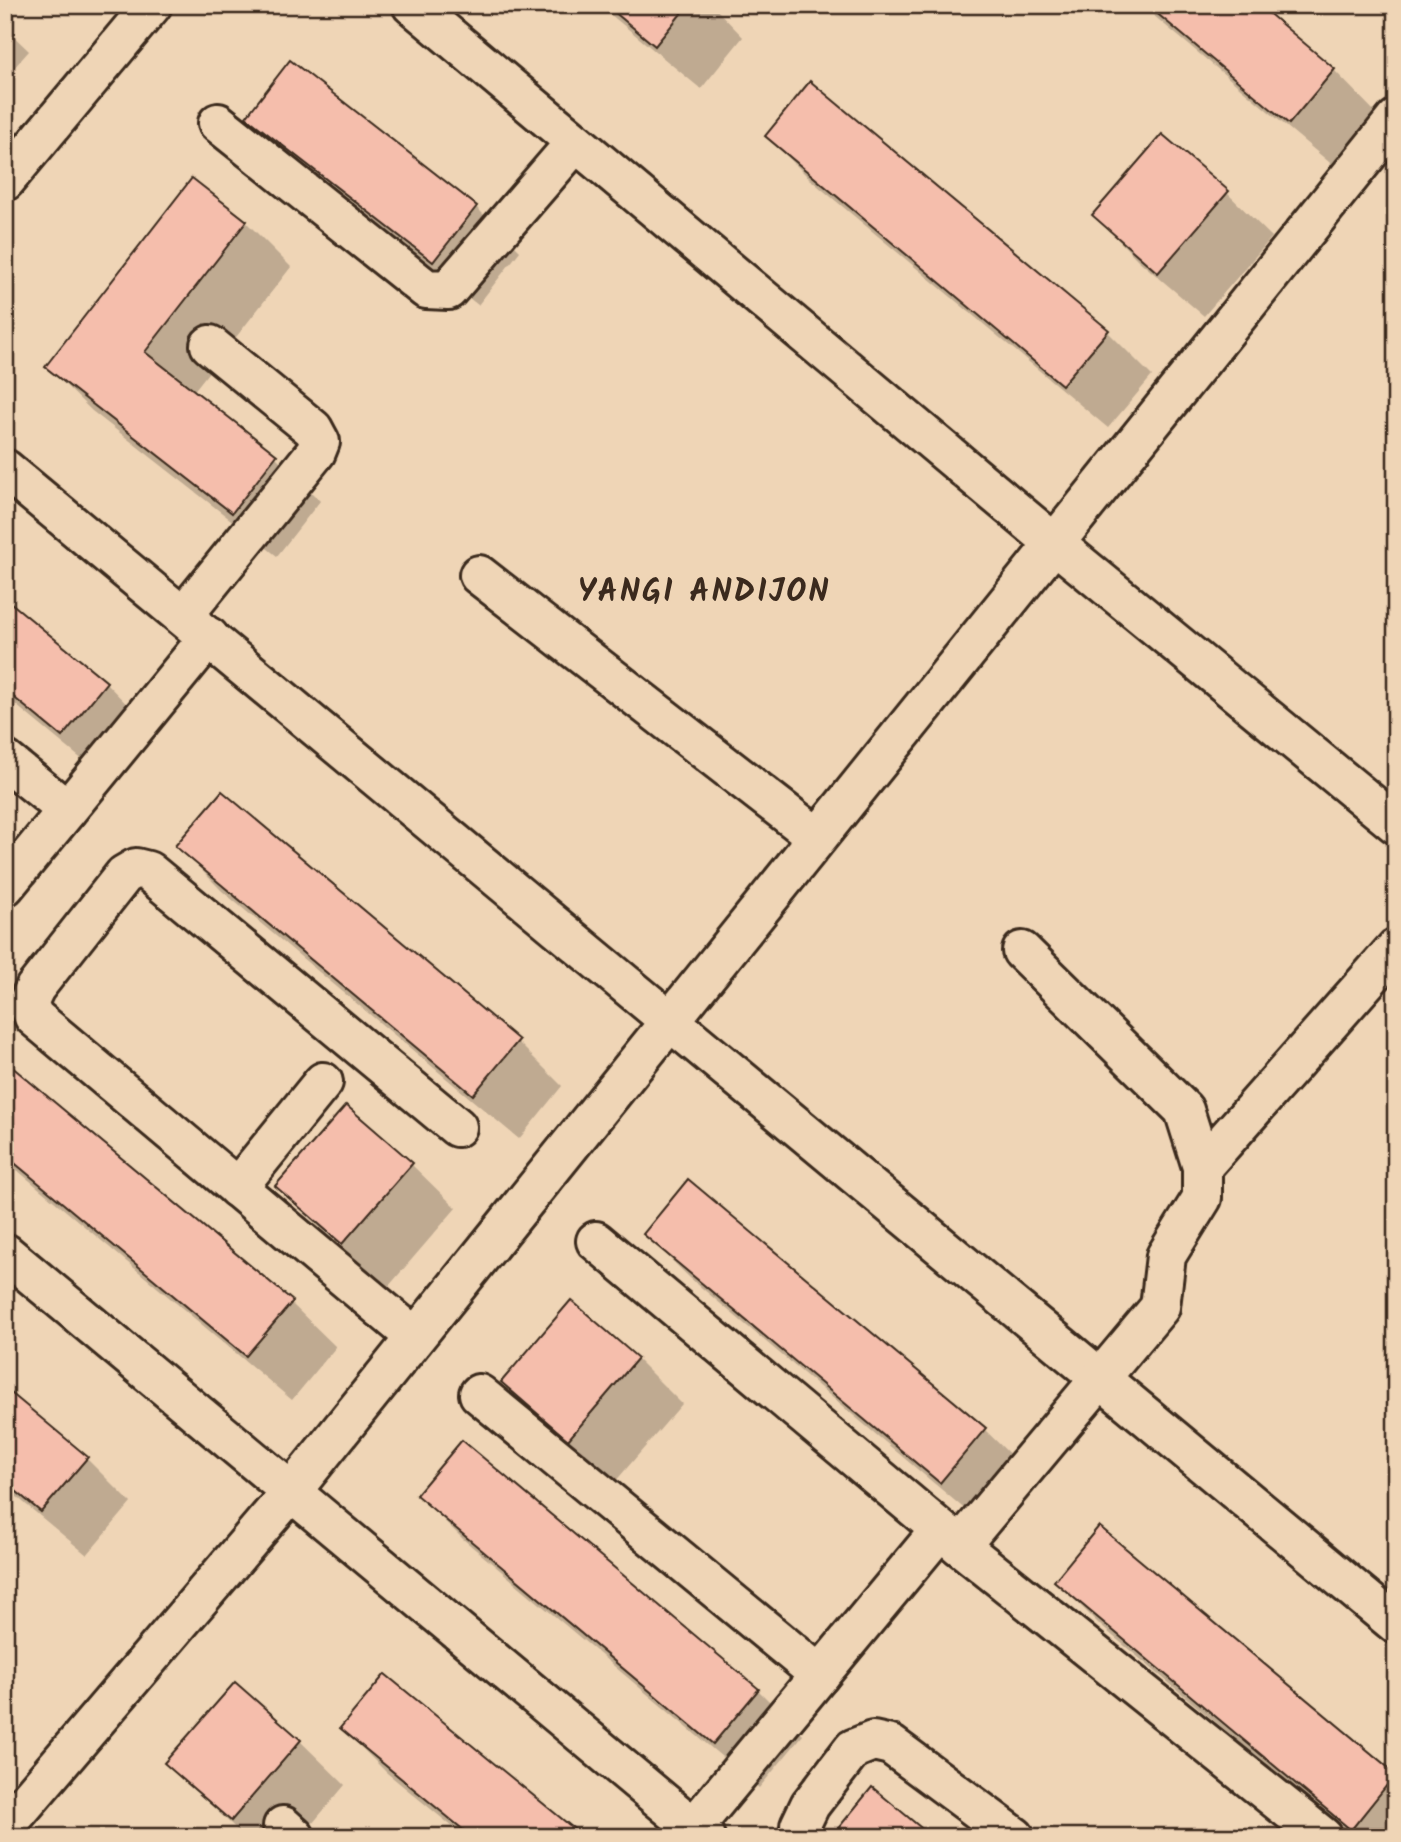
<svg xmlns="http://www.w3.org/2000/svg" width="1401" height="1842" font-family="Kalam,sans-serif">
	<rect width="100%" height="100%" fill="#efd5b6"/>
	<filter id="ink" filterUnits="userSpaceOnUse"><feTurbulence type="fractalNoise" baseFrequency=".0143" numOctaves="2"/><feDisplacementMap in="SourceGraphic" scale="14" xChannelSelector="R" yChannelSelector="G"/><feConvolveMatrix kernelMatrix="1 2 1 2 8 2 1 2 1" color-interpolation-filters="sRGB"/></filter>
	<g filter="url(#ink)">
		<!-- shadow -->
		<g fill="#0003">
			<polygon points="599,5 712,5 743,37 701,89"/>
			<polygon points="1141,5 1256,5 1334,70 1378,115 1335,167"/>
			<polygon points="5,28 29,51 5,78"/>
			<polygon points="248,116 476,207 520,251 478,305 293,161"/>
			<polygon points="767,136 1107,331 1152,376 1108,428 812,181"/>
			<polygon points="193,181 246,222 291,267 193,392 276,457 320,501 277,556 92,411 47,367"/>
			<polygon points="1227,193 1272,237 1204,316 1138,260 1094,215"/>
			<polygon points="5,601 106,683 150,728 107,780 5,696"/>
			<polygon points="222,794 518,1042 562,1086 519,1139 222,891 178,846"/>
			<polygon points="5,1063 291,1303 336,1347 292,1400 5,1160"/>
			<polygon points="411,1164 456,1208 388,1287 322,1230 277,1186"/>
			<polygon points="688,1181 985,1430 1030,1474 986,1527 690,1278 645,1234"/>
			<polygon points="571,1303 637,1359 682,1404 614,1483 548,1426 504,1382"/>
			<polygon points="5,1390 86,1458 131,1503 87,1555 5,1487"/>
			<polygon points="462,1443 758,1690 803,1735 759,1788 463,1539 418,1495"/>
			<polygon points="1100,1529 1396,1776 1396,1837 1353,1837 1101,1626 1056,1581"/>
			<polygon points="235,1684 300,1741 345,1785 301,1837 245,1837 166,1763"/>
			<polygon points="342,1728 581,1837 465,1837 387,1773"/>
		</g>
		<!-- building -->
		<g fill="#f5beac" stroke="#3b2a1e" stroke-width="2">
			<polygon points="606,5 688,5 655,46"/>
			<polygon points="1147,5 1259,5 1335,69 1289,124"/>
			<polygon points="290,60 477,206 433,262 246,117"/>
			<polygon points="810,81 1109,330 1062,385 765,136"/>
			<polygon points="1162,134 1229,191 1158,273 1092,215"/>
			<polygon points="192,178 247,221 145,352 277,455 232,513 45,367"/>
			<polygon points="5,598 107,682 62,737 5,690"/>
			<polygon points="222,791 519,1040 473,1095 175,846"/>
			<polygon points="5,1061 293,1301 246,1356 5,1155"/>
			<polygon points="346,1105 413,1163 342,1244 275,1186"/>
			<polygon points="688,1179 986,1428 940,1483 643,1234"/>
			<polygon points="571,1300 638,1358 568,1440 501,1382"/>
			<polygon points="5,1388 88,1457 41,1512 5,1482"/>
			<polygon points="462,1440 759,1689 713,1744 416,1495"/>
			<polygon points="1099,1526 1396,1774 1351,1830 1054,1581"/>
			<polygon points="385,1674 584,1837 472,1837 340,1728"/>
			<polygon points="235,1682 301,1740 231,1821 164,1763"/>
			<polygon points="872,1787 932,1837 831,1837"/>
		</g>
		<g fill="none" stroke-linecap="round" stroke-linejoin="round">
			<defs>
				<g id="minor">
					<polyline points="412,5 1054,543 1396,824"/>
					<polyline points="218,123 426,289 448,290 575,143"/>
					<polyline points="5,181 152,5"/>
					<polyline points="5,469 1396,1624"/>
					<polyline points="479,575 817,837"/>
					<polyline points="183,616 316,452 320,442 313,429 210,345"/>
					<polyline points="5,760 67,810"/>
					<polyline points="5,886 209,637"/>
					<polyline points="1202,1167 1396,948"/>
					<polyline points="237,1188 323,1082"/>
					<polyline points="596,1241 960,1546 1160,1307 1166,1256 1202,1198 1202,1167 1184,1110 1022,951"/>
					<polyline points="5,1253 705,1837"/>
					<polyline points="415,1337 34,1017 28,1003 35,988 124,875 136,868 148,871 457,1127"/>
					<polyline points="479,1394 820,1675"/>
					<polyline points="960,1546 1323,1837"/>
					<polyline points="283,1826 295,1837"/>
					<polyline points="5,1827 291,1492 1396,119"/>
					<polyline points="694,1827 940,1530"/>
					<polyline points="802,1837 800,1826 810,1805 853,1749 873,1741 891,1745 1015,1837"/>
				</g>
			</defs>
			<!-- minor casing -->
			<use href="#minor" stroke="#3b2a1e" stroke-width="44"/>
			<!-- minor -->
			<use href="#minor" stroke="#efd5b6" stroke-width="38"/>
		</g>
	</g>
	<g text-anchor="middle" stroke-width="5" stroke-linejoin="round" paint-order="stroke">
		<!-- district labels -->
		<g font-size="32" font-weight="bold" letter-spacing="2" fill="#3b2a1e" stroke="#efd5b6">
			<text x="704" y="601">YANGI ANDIJON</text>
		</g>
	</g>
	<!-- margin -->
	<rect width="1401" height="1842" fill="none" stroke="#efd5b6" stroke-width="28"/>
	<rect x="14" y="14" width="1373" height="1814" fill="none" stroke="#3b2a1e" stroke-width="2.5" filter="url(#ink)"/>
</svg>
